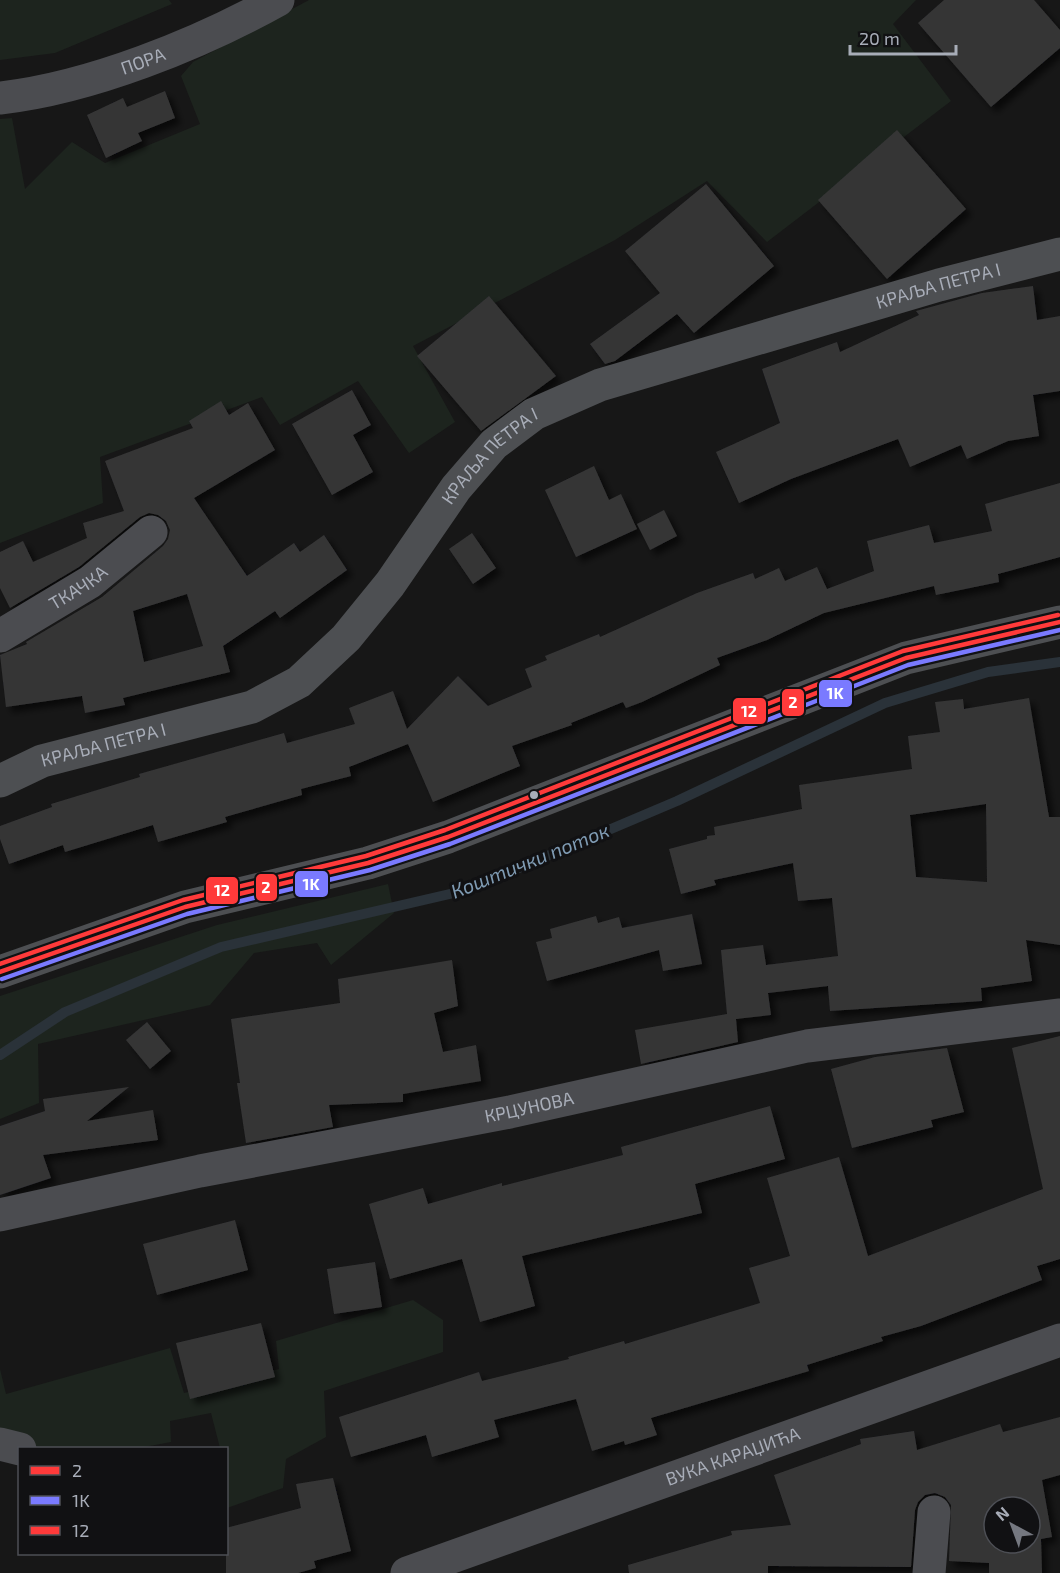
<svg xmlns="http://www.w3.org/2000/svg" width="1060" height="1573" font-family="'Exo 2',sans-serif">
	<defs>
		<filter id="shadow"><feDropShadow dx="5.5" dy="5.5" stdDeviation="3" flood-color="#0009"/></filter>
	</defs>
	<rect width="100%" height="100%" fill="#171717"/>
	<!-- green -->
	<g fill="#1d241e">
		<polygon points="0,0 169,0 172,4 55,53 0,60"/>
		<polygon points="309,0 916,0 893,24 951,101 767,242 707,181 615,240 413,346 455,422 409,453 358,381 280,425 262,397 100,457 103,503 0,543 0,119 12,118 25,189 72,142 105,163 200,124 181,76 193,62"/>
		<polygon points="388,884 394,913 331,965 317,943 254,953 210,1005 38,1044 39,1103 0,1119 0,996 217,925"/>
		<polygon points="413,1300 443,1320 443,1352 324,1391 326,1437 286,1459 283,1488 227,1508 226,1448 220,1448 211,1413 170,1421 171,1442 139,1448 0,1448 0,1369 6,1394 170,1348 184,1393 279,1369 276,1341"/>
	</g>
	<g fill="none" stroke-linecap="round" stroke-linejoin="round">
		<!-- stream -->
		<polyline stroke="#2a3239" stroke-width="10" points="0,1055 65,1012 221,947 467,890 677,801 885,703 988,672 1060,662"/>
	</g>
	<!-- building -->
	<g fill="#353536" fill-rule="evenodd" filter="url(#shadow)">
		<polygon points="944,0 1034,0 1060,30 1060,48 991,107 918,23"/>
		<polygon points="165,91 175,118 138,133 142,141 106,158 87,115 123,98 127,107"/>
		<polygon points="897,130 966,209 887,279 818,200"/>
		<polygon points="706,184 774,266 694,333 677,314 615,361 605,364 590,344 660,293 625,251"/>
		<polygon points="1033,286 1037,320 1060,316 1060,391 1033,395 1039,436 1008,441 967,459 961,445 910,467 898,439 791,479 739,503 716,452 780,423 762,369 837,342 840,352 919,315 916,311 982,293"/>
		<polygon points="489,296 556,376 481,431 417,356"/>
		<polygon points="352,390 371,425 353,435 373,472 332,495 292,424"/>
		<path d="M 221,401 L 229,415 L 248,403 L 275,450 L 194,498 L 247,576 L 294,543 L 300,552 L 324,535 L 347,570 L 280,618 L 275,611 L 223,646 L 230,672 L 123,698 L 125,705 L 85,713 L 82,696 L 6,707 L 0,655 L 27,644 L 26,642 L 102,597 L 163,546 L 168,539 L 170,530 L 166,521 L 158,515 L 149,513 L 140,517 L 79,567 L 10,608 L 0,588 L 0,552 L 23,541 L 33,562 L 87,538 L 83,523 L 124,511 L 105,461 L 193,428 L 189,421 ZM 187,594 L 203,646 L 144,662 L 133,611 Z"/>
		<polygon points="594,466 609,500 621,494 637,529 576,557 545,490"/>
		<polygon points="1060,483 1060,557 998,574 999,582 936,595 934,586 824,613 767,640 717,658 720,665 642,702 626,708 623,702 571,723 572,725 512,746 520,766 433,802 408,744 349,767 351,776 301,789 302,795 225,817 227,822 158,842 153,825 65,852 63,845 9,864 0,839 0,826 52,807 51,804 140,777 139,774 284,733 287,743 355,724 349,708 393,691 407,729 458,676 488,706 532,687 525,669 547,660 545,656 599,634 600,637 697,593 753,573 755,579 779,568 785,581 817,567 827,589 874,571 867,541 929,525 934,543 992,531 985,504"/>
		<polygon points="664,510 677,536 650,550 637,524"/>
		<polygon points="472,533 496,568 473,584 449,549"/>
		<path d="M 1029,698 L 1049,817 L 1060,817 L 1060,945 L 1026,940 L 1032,981 L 981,988 L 982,1001 L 830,1011 L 828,986 L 768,993 L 771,1015 L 736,1019 L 738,1042 L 641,1064 L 635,1030 L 727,1014 L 721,950 L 763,945 L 766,965 L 838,956 L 832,898 L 798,901 L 793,863 L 714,880 L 716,885 L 681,894 L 669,849 L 707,839 L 707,836 L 715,835 L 714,827 L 802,809 L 799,785 L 912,769 L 908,736 L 940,732 L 935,702 L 963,699 L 964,709 ZM 986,804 L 987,882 L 916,877 L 910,815 Z"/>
		<polygon points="692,914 702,964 663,971 659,950 547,981 536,942 552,938 550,929 596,916 598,923 619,917 622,928"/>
		<polygon points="452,960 458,1006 434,1013 443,1052 476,1045 481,1081 403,1094 403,1102 329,1105 333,1127 246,1143 237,1083 240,1083 231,1019 340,1003 338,979"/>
		<polygon points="147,1022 171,1051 150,1069 126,1040"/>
		<polygon points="1060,1036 1060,1259 1037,1266 1042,1280 921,1326 881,1337 883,1341 807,1365 809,1371 651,1418 657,1435 625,1445 624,1441 592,1451 576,1399 494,1420 499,1437 432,1457 426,1435 351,1457 339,1417 479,1372 482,1381 569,1359 568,1357 624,1341 625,1344 760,1303 749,1268 790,1256 767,1178 839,1157 868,1256 1043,1189 1012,1048"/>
		<polygon points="947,1048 964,1112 931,1120 933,1127 852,1148 831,1069 875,1057"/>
		<polygon points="129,1087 87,1121 153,1110 158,1140 43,1155 51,1178 0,1195 0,1126 45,1111 43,1099"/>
		<polygon points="770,1106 785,1159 695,1184 702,1213 522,1256 535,1306 480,1322 462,1259 390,1279 369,1204 423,1188 428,1204 502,1183 502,1186 623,1155 621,1147"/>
		<polygon points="235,1220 248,1270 157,1295 143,1244"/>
		<polygon points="375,1262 382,1307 334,1314 327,1269"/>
		<polygon points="261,1323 275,1377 190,1399 176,1343"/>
		<path d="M 1060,1417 L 1060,1475 L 1042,1480 L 1052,1537 L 1041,1539 L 1042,1573 L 989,1573 L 989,1563 L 949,1561 L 951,1505 L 945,1497 L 935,1493 L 925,1495 L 918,1502 L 915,1510 L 911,1567 L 768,1566 L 768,1573 L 629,1573 L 628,1565 L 732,1535 L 731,1531 L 791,1525 L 774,1475 L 861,1444 L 860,1439 L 914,1431 L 917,1450 L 1000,1424 L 1003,1432 ZM 994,1507 L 1030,1507 L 1030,1543 L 994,1543 Z"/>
		<polygon points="333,1478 351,1551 314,1561 316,1568 298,1573 226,1573 226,1528 301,1508 296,1484"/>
	</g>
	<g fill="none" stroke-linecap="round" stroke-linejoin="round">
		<!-- minor -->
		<g stroke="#4b4c50" stroke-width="33">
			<path id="s1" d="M 0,98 C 90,88 199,44 278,0"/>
			<path id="s2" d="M 0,636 L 90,582 L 151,532"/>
			<path id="s3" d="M 0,1215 L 200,1171 L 510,1112 L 807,1046 L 1060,1015"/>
			<polyline points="0,1444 20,1449"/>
			<path id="s4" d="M 407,1573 L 1060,1340"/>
			<polyline points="929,1573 934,1512"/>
		</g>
		<!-- major -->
		<g stroke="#4d4f52" stroke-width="33">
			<path id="s5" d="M 0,781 L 42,761 L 252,707 L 299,682 L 346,638 L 390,584 L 456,488 L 494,444 L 534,414 L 600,385 L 939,285 L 1060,254"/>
			<polyline points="0,972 185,907 368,863 448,837 906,658 1060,622"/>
		</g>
		<defs>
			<polyline id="bus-1" points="0,972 185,907 368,863 448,837 906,658 1060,622"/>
			<polyline id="bus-2" points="2,979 187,914 370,870 450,844 908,665 1060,630"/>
			<polyline id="bus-3" points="0,964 183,900 366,856 445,830 903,651 1058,615"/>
		</defs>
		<!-- bus-1 casing -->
		<use href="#bus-1" stroke="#111113" stroke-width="9"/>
		<!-- bus-2 casing -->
		<use href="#bus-2" stroke="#111113" stroke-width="9"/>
		<!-- bus-3 casing -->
		<use href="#bus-3" stroke="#111113" stroke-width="9"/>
		<!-- bus-1 -->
		<use href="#bus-1" stroke="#ff3a3a" stroke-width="4.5"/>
		<!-- bus-2 -->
		<use href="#bus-2" stroke="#7a7aff" stroke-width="4.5"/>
		<!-- bus-3 -->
		<use href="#bus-3" stroke="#ff3a3a" stroke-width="4.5"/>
	</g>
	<!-- markers -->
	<circle fill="#a8adb8" stroke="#111113" stroke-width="2" cx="534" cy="795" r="5"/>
	<g text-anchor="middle" stroke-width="6" stroke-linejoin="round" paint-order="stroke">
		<!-- street labels -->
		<g font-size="18" fill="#a8adb8" stroke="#111113">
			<text dy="6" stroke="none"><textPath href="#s1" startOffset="148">ПОРА</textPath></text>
			<text dy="6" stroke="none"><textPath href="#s5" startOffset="1100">КРАЉА ПЕТРА I</textPath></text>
			<text dy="6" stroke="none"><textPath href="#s5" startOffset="614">КРАЉА ПЕТРА I</textPath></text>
			<text dy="6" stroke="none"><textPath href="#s2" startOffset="92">ТКАЧКА</textPath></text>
			<text dy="6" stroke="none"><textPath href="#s5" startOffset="110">КРАЉА ПЕТРА I</textPath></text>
			<text dy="6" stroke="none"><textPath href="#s3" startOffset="540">КРЦУНОВА</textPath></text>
			<text dy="6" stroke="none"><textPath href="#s4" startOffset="346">ВУКА КАРАЏИЋА</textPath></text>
		</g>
		<!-- water labels -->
		<g font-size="20" font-style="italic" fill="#7f9bb3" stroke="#111113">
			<text transform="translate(530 861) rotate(-22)" y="7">Коштички поток</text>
		</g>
	</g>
	<g stroke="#111113" stroke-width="2">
		<rect x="818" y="679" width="35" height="29" rx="6" fill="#7a7aff"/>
		<rect x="781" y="688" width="24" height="29" rx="6" fill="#ff3a3a"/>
		<rect x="732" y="697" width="35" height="28" rx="6" fill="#ff3a3a"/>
		<rect x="294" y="870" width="35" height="28" rx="6" fill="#7a7aff"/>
		<rect x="255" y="873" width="23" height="29" rx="6" fill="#ff3a3a"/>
		<rect x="205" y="876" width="34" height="29" rx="6" fill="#ff3a3a"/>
	</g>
	<g font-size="16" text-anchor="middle" font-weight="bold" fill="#fff">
		<text x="835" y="699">1K</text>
		<text x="793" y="708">2</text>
		<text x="749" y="717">12</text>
		<text x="311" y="890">1K</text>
		<text x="266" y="893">2</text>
		<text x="222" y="896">12</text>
	</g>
	<!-- legend -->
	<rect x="18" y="1447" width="210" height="108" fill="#111113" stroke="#4d4f55" stroke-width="1.5"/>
	<rect x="30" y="1466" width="30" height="9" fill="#ff3a3a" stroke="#4d4f55" stroke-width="1.5"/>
	<text x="72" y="1477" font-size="18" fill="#a8adb8">2</text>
	<rect x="30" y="1496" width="30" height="9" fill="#7a7aff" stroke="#4d4f55" stroke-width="1.5"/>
	<text x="72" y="1507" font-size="18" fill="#a8adb8">1K</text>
	<rect x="30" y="1526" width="30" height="9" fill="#ff3a3a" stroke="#4d4f55" stroke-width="1.5"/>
	<text x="72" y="1537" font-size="18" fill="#a8adb8">12</text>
	<!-- north arrow -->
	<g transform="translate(1012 1525) rotate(319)"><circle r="28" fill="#111113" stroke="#4d4f55" stroke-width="1.5"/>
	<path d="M0-4.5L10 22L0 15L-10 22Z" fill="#757880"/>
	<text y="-9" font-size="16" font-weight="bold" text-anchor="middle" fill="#a8adb8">N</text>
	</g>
	<!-- scale -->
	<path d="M850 45v9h106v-9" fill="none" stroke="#a8adb8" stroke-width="3"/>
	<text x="859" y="45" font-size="18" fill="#a8adb8" stroke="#111113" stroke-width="4.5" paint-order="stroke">20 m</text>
</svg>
